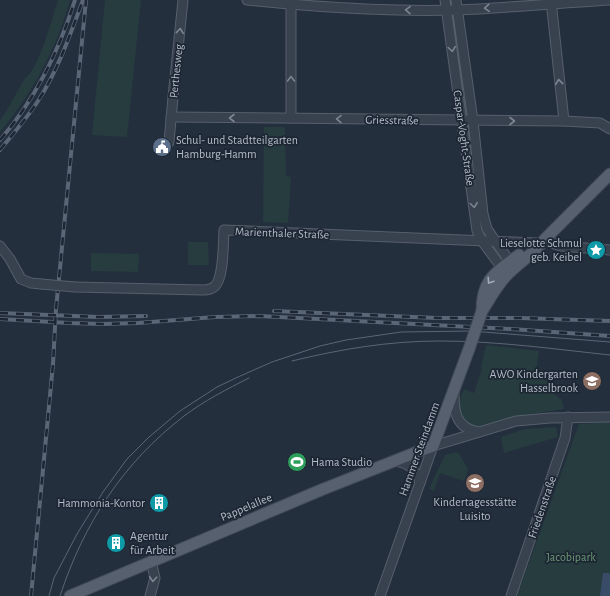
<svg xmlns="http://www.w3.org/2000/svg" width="610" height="596" font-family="'Alegreya Sans',sans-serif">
	<rect width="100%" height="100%" fill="#242f3e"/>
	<!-- green -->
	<g fill="#263c3f">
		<path d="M 58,0 L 70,0 C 57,48 32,94 0,132 L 0,120 L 4,115 L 25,78 C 38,72 53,15 58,0 Z"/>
		<polygon points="105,0 141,0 127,137 92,135"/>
		<polygon points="452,19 454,19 466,107 463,107"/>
		<polygon points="264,127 285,127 286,176 291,177 288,223 263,222"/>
		<polygon points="188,242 208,242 209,265 188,265"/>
		<polygon points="91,253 139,254 138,272 91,271"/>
		<path d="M 486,345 L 539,351 L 536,372 L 544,373 L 553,393 L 562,400 L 564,409 C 544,412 525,415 505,419 C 496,421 485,427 475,426 C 456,425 457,402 464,389 L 474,393 L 482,369 L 481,368 Z"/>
		<polygon points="610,422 610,596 517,596 579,424"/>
		<polygon points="556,427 558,437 504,453 501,437 525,429"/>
		<polygon points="458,452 468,469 464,481 440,473 434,491 429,489 445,455"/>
	</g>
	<!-- water -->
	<polygon fill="#394c67" points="603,573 609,573 610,575 610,596 600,596"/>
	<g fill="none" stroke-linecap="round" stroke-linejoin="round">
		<defs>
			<g id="minor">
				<path d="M 247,0 C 316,7 386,12 456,10 C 507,8 559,3 610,0"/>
				<polyline points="445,0 477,231 482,241 502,268 510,272 510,262 487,229 483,214 473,121 456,0"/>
				<polyline points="552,0 552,10 564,121"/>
				<polyline points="171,117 564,121 600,123 610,129"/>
				<polyline points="291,118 291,0"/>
				<polyline points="169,142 173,97 183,0"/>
				<polyline points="546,238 554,244 561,246 610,250"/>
				<polyline points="0,246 10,259 21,279 31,283 41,284"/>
				<path d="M 75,287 L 203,290 C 207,290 212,289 215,286 C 224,277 223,244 224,230 L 536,243"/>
				<path d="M 454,393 C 454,413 456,428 479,432"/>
				<path d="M 392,461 C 406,461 417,469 420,483"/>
				<polyline points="150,596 155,578 151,561"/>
				<polyline points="380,596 433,446 516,421 550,418 610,417"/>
				<polyline points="511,596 565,438 568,417"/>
			</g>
			<g id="major">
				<path d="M 482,311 C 489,300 496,287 505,277 C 518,263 534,254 546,238 L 610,174"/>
				<path d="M 482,311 C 482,279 495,273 519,255"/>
				<polyline points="70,596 321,490 422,450 433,446 469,349"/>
			</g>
		</defs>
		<!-- minor casing -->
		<use href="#minor" stroke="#565f6c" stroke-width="11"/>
		<!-- major casing -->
		<use href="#major" stroke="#414a57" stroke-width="13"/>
		<!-- minor -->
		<use href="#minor" stroke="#38414e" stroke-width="9"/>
		<!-- major -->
		<use href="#major" stroke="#56606e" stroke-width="11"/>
		<!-- tram -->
		<g stroke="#5a6575" stroke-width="1">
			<path d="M 292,361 C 341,349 389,341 440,341 C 497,341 554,349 610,355"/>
			<polyline points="49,596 54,578 77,534 103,492 127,459 149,437 180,411 217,387 238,377 272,362 320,346 346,340 401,332 471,331 610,342"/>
			<path d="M 60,596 C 84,523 123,463 184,416 C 204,401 227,389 249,378"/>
		</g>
		<defs>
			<g id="rail">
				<path d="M 0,140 C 35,100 59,51 75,0"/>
				<path d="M 0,150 C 13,134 27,118 38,101 C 58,70 70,35 83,0"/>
				<polyline points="274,311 437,318 520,318 610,321"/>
				<polyline points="0,313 98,317 146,316"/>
				<polyline points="0,319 69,323 102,324 138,323 215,317 260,316 511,329 610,336"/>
				<polyline points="31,596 53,364 56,309 86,0"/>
			</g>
		</defs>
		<!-- rail casing -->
		<use href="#rail" stroke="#5a6575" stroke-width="4"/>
		<!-- rail -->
		<use href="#rail" stroke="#1d2633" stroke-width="2.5" stroke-dasharray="8" stroke-linecap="butt"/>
		<defs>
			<polyline id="minor-bridge" points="41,284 75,287"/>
			<polyline id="major-bridge" points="469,349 482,311"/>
		</defs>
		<!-- minor-bridge casing -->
		<use href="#minor-bridge" stroke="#565f6c" stroke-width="11" stroke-linecap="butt"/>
		<!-- major-bridge casing -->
		<use href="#major-bridge" stroke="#414a57" stroke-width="13" stroke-linecap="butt"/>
		<!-- minor-bridge -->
		<use href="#minor-bridge" stroke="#38414e" stroke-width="9"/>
		<!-- major-bridge -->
		<use href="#major-bridge" stroke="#56606e" stroke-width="11"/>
	</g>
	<!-- one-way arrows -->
	<defs><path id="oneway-chevron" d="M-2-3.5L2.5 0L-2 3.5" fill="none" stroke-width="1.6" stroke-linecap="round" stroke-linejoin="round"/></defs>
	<g stroke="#7c8592">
		<use href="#oneway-chevron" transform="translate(487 8) rotate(176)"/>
		<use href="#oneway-chevron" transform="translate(408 10) rotate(-179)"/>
		<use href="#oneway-chevron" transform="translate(180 31) rotate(-84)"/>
		<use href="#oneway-chevron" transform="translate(452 49) rotate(82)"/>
		<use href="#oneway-chevron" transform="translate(291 79) rotate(-90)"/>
		<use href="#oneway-chevron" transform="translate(559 82) rotate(-96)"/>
		<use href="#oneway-chevron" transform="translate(232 118) rotate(-180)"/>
		<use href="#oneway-chevron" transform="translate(339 119) rotate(-179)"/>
		<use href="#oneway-chevron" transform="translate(512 121)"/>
		<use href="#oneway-chevron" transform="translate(474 205) rotate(82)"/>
		<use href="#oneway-chevron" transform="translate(153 579) rotate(93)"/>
	</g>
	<use stroke="#a1aab7" href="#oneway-chevron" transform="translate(490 281) rotate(124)"/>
	<!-- icons -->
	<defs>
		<symbol id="civic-disc" viewBox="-11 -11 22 22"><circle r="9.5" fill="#5c6f8a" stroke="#1d2633"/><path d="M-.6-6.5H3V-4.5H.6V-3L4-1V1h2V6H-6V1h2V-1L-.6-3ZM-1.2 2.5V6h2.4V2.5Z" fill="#fff"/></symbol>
		<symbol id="sight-disc" viewBox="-11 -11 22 22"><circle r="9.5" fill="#0f9aa8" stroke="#1d2633"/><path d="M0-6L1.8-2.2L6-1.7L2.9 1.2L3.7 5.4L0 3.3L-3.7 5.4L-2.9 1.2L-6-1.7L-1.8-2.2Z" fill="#fff"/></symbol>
		<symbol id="school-disc" viewBox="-11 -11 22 22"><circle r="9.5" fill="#8d6e63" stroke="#1d2633"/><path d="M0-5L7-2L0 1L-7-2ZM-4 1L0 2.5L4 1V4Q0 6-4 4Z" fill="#fff"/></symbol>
		<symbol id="stadium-disc" viewBox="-11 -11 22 22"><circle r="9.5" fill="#2e9e5b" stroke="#1d2633"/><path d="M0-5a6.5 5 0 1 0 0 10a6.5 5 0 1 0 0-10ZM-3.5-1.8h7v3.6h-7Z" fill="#fff"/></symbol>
		<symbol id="building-disc" viewBox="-11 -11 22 22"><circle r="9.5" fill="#0f9aa8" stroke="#1d2633"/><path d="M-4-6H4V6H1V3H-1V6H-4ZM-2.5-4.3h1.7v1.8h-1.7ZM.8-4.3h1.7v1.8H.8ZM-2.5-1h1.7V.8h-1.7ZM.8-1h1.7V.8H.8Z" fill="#fff"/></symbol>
	</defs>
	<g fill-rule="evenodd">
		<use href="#civic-disc" x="151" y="136" width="22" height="22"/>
		<use href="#sight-disc" x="585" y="239" width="22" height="22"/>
		<use href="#school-disc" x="581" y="370" width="22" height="22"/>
		<use href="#stadium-disc" x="286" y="451" width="22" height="22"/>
		<use href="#school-disc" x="464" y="472" width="22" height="22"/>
		<use href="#building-disc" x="148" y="492" width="22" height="22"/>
		<use href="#building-disc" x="105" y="532" width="22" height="22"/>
	</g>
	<g text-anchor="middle" stroke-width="3.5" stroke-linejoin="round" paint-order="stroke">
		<!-- street labels -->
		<g font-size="12" fill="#b4bcc9" stroke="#1d2633">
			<text transform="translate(176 71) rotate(-84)" y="4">Perthesweg</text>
			<text transform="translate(392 120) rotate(1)" y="4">Griesstraße</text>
			<text transform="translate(464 138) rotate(82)" y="4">Caspar-Voght-Straße</text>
			<text transform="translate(282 233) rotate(2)" y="4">Marienthaler Straße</text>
			<text transform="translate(419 449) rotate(-70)" y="4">Hammer Steindamm</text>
			<text transform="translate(246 507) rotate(-23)" y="4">Pappelallee</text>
			<text transform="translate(542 507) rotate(-71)" y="4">Friedenstraße</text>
		</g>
		<!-- poi labels -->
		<g font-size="12" fill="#b4bcc9" stroke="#1d2633" text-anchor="start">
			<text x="176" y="144">Schul- und Stadtteilgarten<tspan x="176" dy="14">Hamburg-Hamm</tspan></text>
			<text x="582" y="247" text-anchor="end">Lieselotte Schmul<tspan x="582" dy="14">geb. Keibel</tspan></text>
			<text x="578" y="378" text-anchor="end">AWO Kindergarten<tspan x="578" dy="14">Hasselbrook</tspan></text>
			<text x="311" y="466">Hama Studio</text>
			<text x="475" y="506" text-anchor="middle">Kindertagesstätte<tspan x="475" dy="14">Luisito</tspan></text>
			<text x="145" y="507" text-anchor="end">Hammonia-Kontor</text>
			<text x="130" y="540">Agentur<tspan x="130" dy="14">für Arbeit</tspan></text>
		</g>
		<!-- park labels -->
		<g font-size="12" fill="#6b9a76" stroke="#1d2633">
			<text x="571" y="561">Jacobipark</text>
		</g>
	</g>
</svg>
